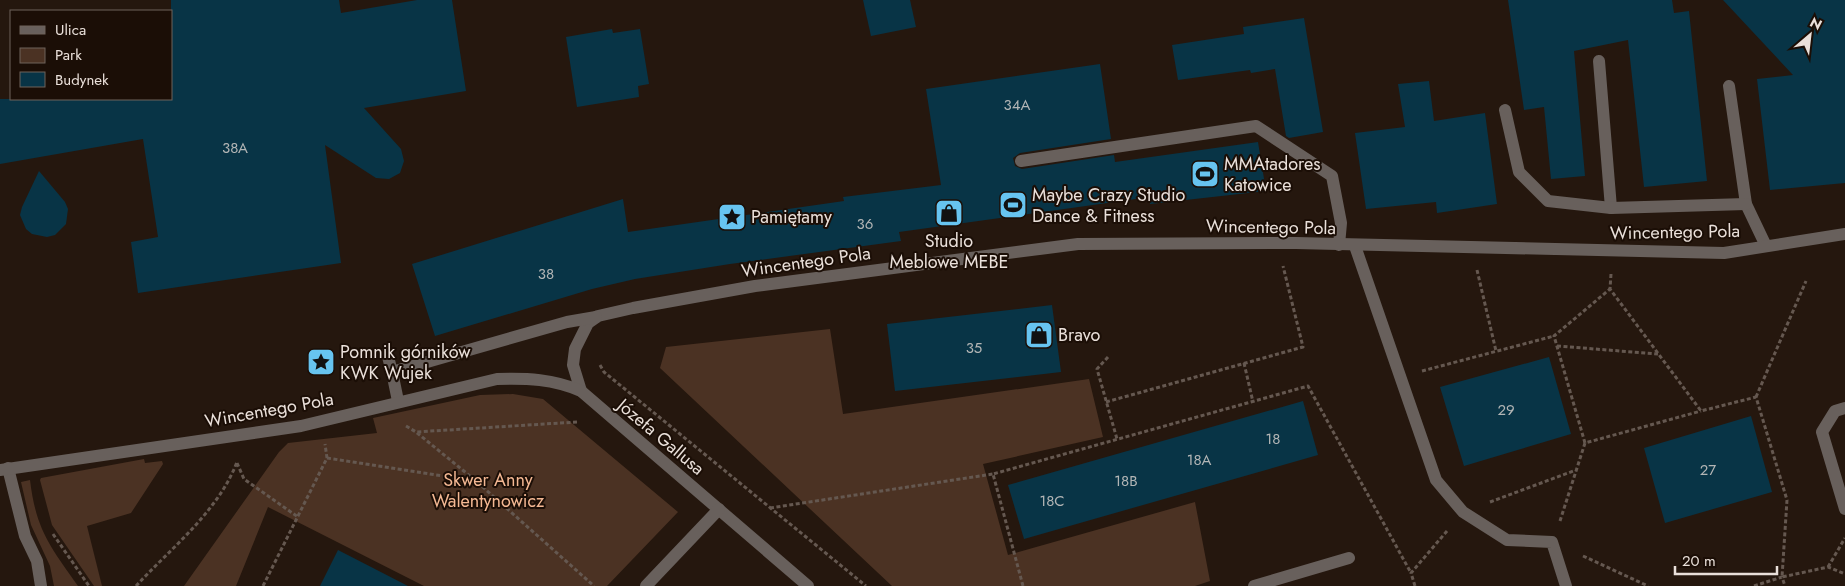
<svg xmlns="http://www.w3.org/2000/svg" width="1845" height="586" font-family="Jost,sans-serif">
	<rect width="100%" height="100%" fill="#25170e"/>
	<!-- green -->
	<g fill="#4b3223">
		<polygon points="830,329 843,414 1089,379 1103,437 983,464 1008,555 1195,502 1210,581 1195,586 892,586 660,368 666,347"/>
		<polygon points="513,394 543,399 678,512 607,586 424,586 268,507 236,586 184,586 279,452 288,443 377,433 373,418 480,395"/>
		<polygon points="144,459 145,463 162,461 163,464 131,513 87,526 102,586 94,586 52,525 40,480 41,478"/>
		<path d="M 30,480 C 36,530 50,546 78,586 L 54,586 L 50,566 L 31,525 L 21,482 Z"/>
	</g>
	<!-- building -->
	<g fill="#083446">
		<polygon points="171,0 339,0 341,13 417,0 452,0 466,91 364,108 401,149 404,161 400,173 389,179 376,178 325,145 341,263 138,293 131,242 158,237 143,139 0,164 0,99 171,99"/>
		<polygon points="863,0 910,0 916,27 871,36"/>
		<polygon points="1508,0 1672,0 1674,13 1689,11 1707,181 1644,187 1628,40 1574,51 1585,176 1551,179 1544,107 1524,110"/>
		<polygon points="1723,0 1845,0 1845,183 1770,190 1757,79 1793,75"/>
		<polygon points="1304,18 1323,132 1289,138 1286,136 1275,69 1251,73 1250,70 1178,80 1172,45 1244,34 1243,27"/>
		<polygon points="612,29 613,33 640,29 649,84 638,86 639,97 577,107 566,37"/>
		<polygon points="1100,64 1111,139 1020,153 1013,158 1015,166 1022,169 1114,155 1115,162 1258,142 1266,191 1150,204 1150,197 899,232 901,241 730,264 635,279 592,289 435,336 412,264 623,199 628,232 844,201 843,197 941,185 926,89"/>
		<polygon points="1429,81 1434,121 1485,113 1497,204 1437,213 1436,202 1366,209 1355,133 1405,127 1398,84"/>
		<polygon points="39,171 65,202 68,209 66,224 55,235 47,237 32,234 26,229 20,215 22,207"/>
		<polygon points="1052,305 1061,372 895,391 887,324"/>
		<polygon points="1549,357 1571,434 1464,466 1440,387"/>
		<polygon points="1303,401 1318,455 1024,539 1008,485"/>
		<polygon points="1751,416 1772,492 1665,523 1644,448"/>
		<polygon points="338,550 408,586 320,586"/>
	</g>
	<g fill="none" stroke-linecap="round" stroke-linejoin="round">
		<!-- path -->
		<g stroke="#655850" stroke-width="3" stroke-dasharray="4 2.5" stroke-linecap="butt">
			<polyline points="1477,270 1496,351"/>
			<polyline points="1611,274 1610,289 1701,411 1756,397 1787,500 1782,577 1828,567 1845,574"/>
			<polyline points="1557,346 1658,354"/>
			<polyline points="1108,357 1097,369 1117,439"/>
			<polyline points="1244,363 1253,402"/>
			<polyline points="600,365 604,372 866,586"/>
			<polyline points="1422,371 1554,336"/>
			<polyline points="1756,397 1806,281"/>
			<polyline points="1106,402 1303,347 1283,266"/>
			<polyline points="577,422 416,432 476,481 594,586"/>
			<polyline points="406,426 416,432"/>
			<polyline points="1585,443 1554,336 1610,289"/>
			<polyline points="327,458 475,481"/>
			<polyline points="237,463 244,479 298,517"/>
			<polyline points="1490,502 1576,470"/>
			<polyline points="770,508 993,474"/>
			<polyline points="1560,521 1585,443 1701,411"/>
			<polyline points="53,534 89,586"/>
			<polyline points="1583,556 1648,586"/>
			<polyline points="1828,567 1845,538"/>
			<path d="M 136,586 C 171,548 218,512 237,462"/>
			<polyline points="263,586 327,458 325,444"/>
			<polyline points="1023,586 993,474 1308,386 1411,573"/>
			<polyline points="1415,586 1411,573 1447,531"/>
			<polyline points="1754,586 1782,577 1785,586"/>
		</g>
		<!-- minor -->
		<g stroke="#68605c" stroke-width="12">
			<polyline points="1599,61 1611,208"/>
			<polyline points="1729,86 1746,204 1766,246"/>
			<polyline points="1505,110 1519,172 1548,201 1611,208 1746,204"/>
			<polyline points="1021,161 1256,126 1332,176 1341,223 1339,245"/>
			<polyline points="1355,246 1436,480 1463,512 1507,540 1552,542 1566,586"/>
			<polyline points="387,353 392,372"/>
			<polyline points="581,391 573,365 575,349 588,323 598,316 633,308 755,286 1078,244 1296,243 1724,253 1845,234"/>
			<polyline points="398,401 392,372 567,322 596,317"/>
			<polyline points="1845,408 1835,411 1822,432 1845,509"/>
			<polyline points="8,468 25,536 37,561 41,586"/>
			<path d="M 0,470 L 301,426 L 497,379 C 527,378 553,379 581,391 L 808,586"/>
			<polyline points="646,586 719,509"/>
			<polyline points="1254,586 1349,558"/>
		</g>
	</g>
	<!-- icons -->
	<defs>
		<symbol id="stadium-square" viewBox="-11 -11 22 22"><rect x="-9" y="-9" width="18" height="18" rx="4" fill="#67c4f0" stroke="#1b0e06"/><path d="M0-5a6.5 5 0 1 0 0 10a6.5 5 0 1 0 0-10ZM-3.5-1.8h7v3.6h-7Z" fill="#111"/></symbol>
		<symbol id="shop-square" viewBox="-11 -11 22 22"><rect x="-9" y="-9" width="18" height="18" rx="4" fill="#67c4f0" stroke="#1b0e06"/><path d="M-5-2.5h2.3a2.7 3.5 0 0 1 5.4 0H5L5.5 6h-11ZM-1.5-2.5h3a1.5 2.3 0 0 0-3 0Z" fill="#111"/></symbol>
		<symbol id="sight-square" viewBox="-11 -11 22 22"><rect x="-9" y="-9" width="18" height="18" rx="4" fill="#67c4f0" stroke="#1b0e06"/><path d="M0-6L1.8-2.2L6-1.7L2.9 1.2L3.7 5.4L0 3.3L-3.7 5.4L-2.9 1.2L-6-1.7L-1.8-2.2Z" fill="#111"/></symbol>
	</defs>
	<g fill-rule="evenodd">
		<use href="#stadium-square" x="1189" y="158" width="32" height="32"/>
		<use href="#stadium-square" x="997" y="189" width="32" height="32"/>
		<use href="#shop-square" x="933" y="197" width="32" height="32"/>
		<use href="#sight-square" x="716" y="201" width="32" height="32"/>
		<use href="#shop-square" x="1023" y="319" width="32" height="32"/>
		<use href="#sight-square" x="305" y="346" width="32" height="32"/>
	</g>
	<g text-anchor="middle" stroke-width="4" stroke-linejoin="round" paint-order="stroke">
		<!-- number labels -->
		<g font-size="15" fill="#b2b5b5">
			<text x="1017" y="110">34A</text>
			<text x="235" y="153">38A</text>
			<text x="865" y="229">36</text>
			<text x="546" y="279">38</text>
			<text x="974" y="353">35</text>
			<text x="1506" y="415">29</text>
			<text x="1273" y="444">18</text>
			<text x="1199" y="465">18A</text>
			<text x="1708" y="475">27</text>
			<text x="1126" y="486">18B</text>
			<text x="1052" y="506">18C</text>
		</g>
		<!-- poi labels -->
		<g font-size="18" fill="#eae0da" stroke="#1b0e06" text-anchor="start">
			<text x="1224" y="170">MMAtadores<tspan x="1224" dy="21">Katowice</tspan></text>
			<text x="1032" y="201">Maybe Crazy Studio<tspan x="1032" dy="21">Dance &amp; Fitness</tspan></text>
			<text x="751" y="223">Pamiętamy</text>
			<text x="949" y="247" text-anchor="middle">Studio<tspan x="949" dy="21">Meblowe MEBE</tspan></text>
			<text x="1058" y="341">Bravo</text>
			<text x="340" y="358">Pomnik górników<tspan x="340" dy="21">KWK Wujek</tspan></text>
		</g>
		<!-- street labels -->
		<g font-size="18" fill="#eae0da" stroke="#1b0e06">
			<text transform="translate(1271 227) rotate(1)" y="6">Wincentego Pola</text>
			<text transform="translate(1675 232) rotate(-1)" y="6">Wincentego Pola</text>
			<text transform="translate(806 262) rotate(-8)" y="6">Wincentego Pola</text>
			<text transform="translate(269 410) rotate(-10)" y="6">Wincentego Pola</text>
			<text transform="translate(661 437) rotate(40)" y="6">Józefa Gallusa</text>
		</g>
		<!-- park labels -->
		<g font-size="18" fill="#f4b893" stroke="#1b0e06">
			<text x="488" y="486">Skwer Anny<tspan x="488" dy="21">Walentynowicz</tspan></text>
		</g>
	</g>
	<!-- legend -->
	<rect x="10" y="10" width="162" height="90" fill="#1b0e06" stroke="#6e625b"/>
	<rect x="20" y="26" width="25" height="8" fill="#68605c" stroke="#6e625b"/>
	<text x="55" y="35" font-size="15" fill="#eae0da">Ulica</text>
	<rect x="20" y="48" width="25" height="15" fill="#4b3223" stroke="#6e625b"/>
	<text x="55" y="60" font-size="15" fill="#eae0da">Park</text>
	<rect x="20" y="72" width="25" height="15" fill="#083446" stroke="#6e625b"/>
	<text x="55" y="85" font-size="15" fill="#eae0da">Budynek</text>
	<!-- north arrow -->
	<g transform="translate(1810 35) rotate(28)" stroke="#1b0e06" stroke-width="4" paint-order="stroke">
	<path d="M0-4L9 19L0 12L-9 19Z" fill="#eae0da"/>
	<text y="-8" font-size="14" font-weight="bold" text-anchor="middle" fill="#eae0da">N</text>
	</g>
	<!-- scale -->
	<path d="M1675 566v8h102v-8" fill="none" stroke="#eae0da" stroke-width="2.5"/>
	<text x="1682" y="566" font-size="15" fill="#eae0da" stroke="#1b0e06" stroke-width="4" paint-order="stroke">20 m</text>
</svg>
